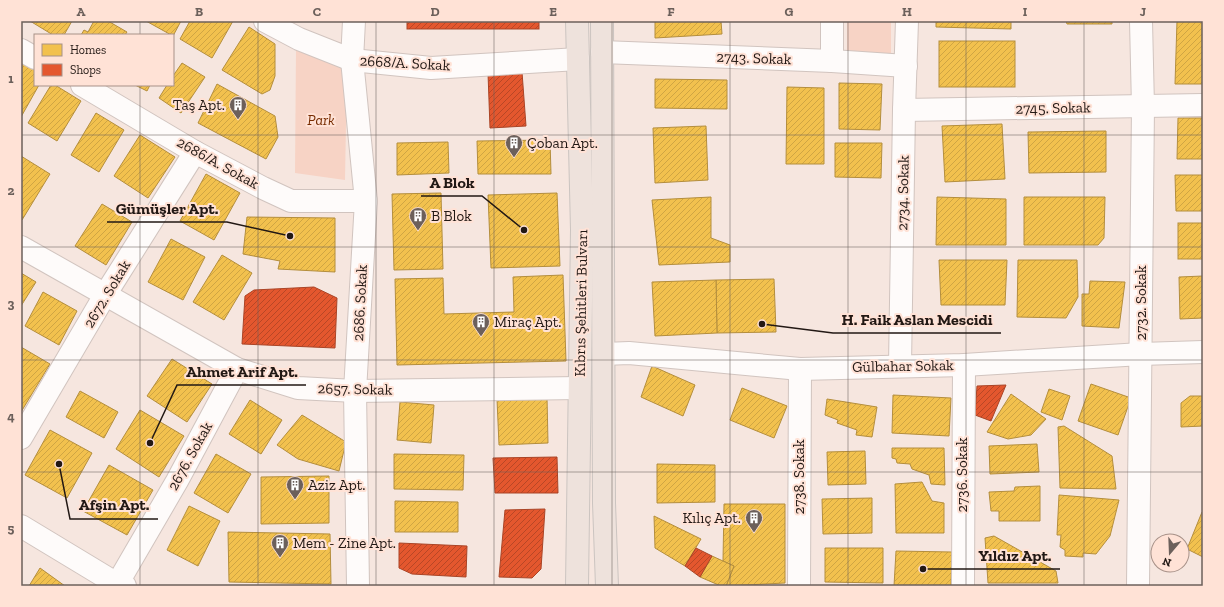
<svg xmlns="http://www.w3.org/2000/svg" width="1224" height="607" font-family="'Zilla Slab',serif">
	<defs>
		<pattern id="homes-hatch" width="6" height="6" patternUnits="userSpaceOnUse"><rect width="6" height="6" fill="#f2c14e"/><path d="M-1 1l2-2M0 6l6-6M5 7l2-2" fill="none" stroke="#cfa543"/></pattern>
		<pattern id="shops-hatch" width="6" height="6" patternUnits="userSpaceOnUse"><rect width="6" height="6" fill="#e4572e"/><path d="M-1 1l2-2M0 6l6-6M5 7l2-2" fill="none" stroke="#b84726"/></pattern>
	</defs>
	<rect width="100%" height="100%" fill="#f6e6df"/>
	<!-- green -->
	<g fill="#f7d3c5">
		<rect x="847" y="21" width="44" height="33"/>
		<polygon points="296,47 347,67 345,180 295,173"/>
	</g>
	<!-- homes -->
	<g fill="url(#homes-hatch)" stroke="#b48e3d">
		<polygon points="30,21 72,21 64,35 53,35"/>
		<polygon points="94,21 108,21 127,32 125,35 81,35 84,30 88,32"/>
		<polygon points="146,21 181,21 173,36"/>
		<polygon points="190,21 233,21 212,58 180,39"/>
		<polygon points="655,21 721,21 722,34 655,38"/>
		<polygon points="936,21 1011,21 1011,29 936,27"/>
		<polygon points="1066,21 1112,21 1112,24 1067,24"/>
		<polygon points="1177,21 1203,21 1203,84 1175,84"/>
		<polygon points="249,27 275,44 275,76 270,90 262,94 222,70"/>
		<rect x="939" y="41" width="76" height="46"/>
		<polygon points="21,59 35,67 35,85 39,85 21,117"/>
		<polygon points="182,63 205,77 181,113 159,98 167,85 173,85 173,76"/>
		<polygon points="655,79 727,80 727,109 655,108"/>
		<polygon points="839,83 882,84 880,130 839,129"/>
		<polygon points="217,84 275,116 278,137 266,159 198,123"/>
		<polygon points="51,85 55,85 81,101 57,141 28,123"/>
		<polygon points="135,85 150,85 147,91"/>
		<polygon points="787,87 824,88 824,164 786,164"/>
		<polygon points="96,113 124,130 99,172 71,155"/>
		<polygon points="1178,118 1203,118 1203,159 1177,159"/>
		<polygon points="1002,124 1005,179 945,182 942,126"/>
		<polygon points="706,126 708,180 655,183 653,128"/>
		<polygon points="1106,131 1106,172 1029,173 1028,132"/>
		<polygon points="140,135 175,157 148,198 114,176"/>
		<polygon points="550,140 551,174 478,174 477,141"/>
		<polygon points="448,142 449,173 397,175 397,143"/>
		<polygon points="835,143 882,143 881,178 835,177"/>
		<polygon points="21,156 50,174 22,220 21,219"/>
		<polygon points="206,174 240,193 214,240 180,221"/>
		<polygon points="1175,175 1203,175 1203,211 1176,211"/>
		<polygon points="441,193 443,269 394,270 392,194"/>
		<polygon points="557,193 560,266 491,268 488,195"/>
		<polygon points="711,197 711,238 730,245 730,262 659,265 652,200"/>
		<polygon points="937,197 1006,199 1006,245 936,245"/>
		<polygon points="1024,197 1105,197 1104,238 1098,245 1024,245"/>
		<polygon points="102,204 132,222 106,265 75,246"/>
		<polygon points="247,217 335,218 335,272 278,269 280,261 243,254"/>
		<rect x="1178" y="223" width="25" height="36"/>
		<polygon points="171,239 205,257 183,300 148,282"/>
		<polygon points="222,255 252,273 224,320 193,302"/>
		<polygon points="939,260 1007,260 1005,305 941,305"/>
		<polygon points="1018,260 1077,260 1078,297 1066,318 1017,317"/>
		<polygon points="21,273 36,282 21,306"/>
		<polygon points="563,275 566,361 397,365 395,279 443,278 444,314 514,312 513,277"/>
		<polygon points="1203,276 1203,318 1180,319 1179,277"/>
		<polygon points="774,279 776,332 717,333 716,280"/>
		<polygon points="716,280 717,333 655,336 652,282"/>
		<polygon points="1090,281 1125,282 1119,328 1082,326 1082,294 1089,294"/>
		<polygon points="43,292 77,311 59,345 25,326"/>
		<polygon points="21,347 50,364 21,412"/>
		<polygon points="172,359 212,384 187,422 147,396"/>
		<polygon points="652,366 695,385 683,416 641,397"/>
		<polygon points="1091,384 1131,398 1118,435 1078,421"/>
		<polygon points="742,388 787,406 774,438 730,420"/>
		<polygon points="1049,389 1070,396 1062,420 1041,412"/>
		<polygon points="80,391 118,412 104,438 66,417"/>
		<polygon points="1011,394 1046,419 1031,435 1008,439 987,432"/>
		<polygon points="893,395 951,398 949,436 892,433"/>
		<polygon points="1190,396 1203,396 1203,426 1181,427 1181,403"/>
		<polygon points="547,397 548,443 499,445 497,399"/>
		<polygon points="827,399 877,407 872,437 856,435 857,430 837,423 838,420 825,415"/>
		<polygon points="250,400 282,420 261,454 229,434"/>
		<polygon points="400,402 434,405 431,443 397,440"/>
		<polygon points="140,410 184,436 159,477 116,449"/>
		<polygon points="302,415 346,442 339,471 298,459 277,445"/>
		<polygon points="1064,426 1112,456 1116,489 1060,488 1058,427"/>
		<polygon points="50,430 92,453 67,498 25,475"/>
		<polygon points="1037,444 1039,472 990,474 989,446"/>
		<polygon points="892,448 944,448 945,485 931,484 929,475 912,469 910,464 897,463 896,459 892,458"/>
		<polygon points="865,451 866,484 828,485 827,452"/>
		<polygon points="216,454 251,474 228,513 194,493"/>
		<polygon points="394,454 464,455 463,490 394,489"/>
		<polygon points="657,464 715,465 715,502 657,503"/>
		<polygon points="109,465 153,490 127,535 83,511"/>
		<polygon points="329,476 329,523 261,524 261,477"/>
		<polygon points="922,482 932,501 944,503 944,533 896,533 895,484"/>
		<polygon points="1040,486 1040,521 999,521 999,511 991,511 989,492 1014,491 1015,487"/>
		<polygon points="1059,495 1119,500 1110,536 1096,554 1083,553 1083,557 1065,556 1065,550 1060,547 1061,535 1057,535"/>
		<polygon points="872,498 872,533 823,534 822,499"/>
		<polygon points="395,501 458,502 458,532 395,532"/>
		<polygon points="724,504 785,504 785,583 726,586 734,566 723,561"/>
		<polygon points="189,506 220,521 198,566 167,550"/>
		<polygon points="1202,512 1203,512 1203,557 1187,549"/>
		<polygon points="654,516 701,539 685,566 655,548"/>
		<polygon points="228,532 330,534 331,584 229,582"/>
		<polygon points="994,536 1056,571 1058,583 988,583 985,538"/>
		<polygon points="825,548 883,548 883,583 825,582"/>
		<polygon points="896,551 952,552 951,586 894,586"/>
		<polygon points="712,556 734,566 726,586 721,586 700,577"/>
		<polygon points="40,568 65,586 29,586"/>
	</g>
	<!-- shops -->
	<g fill="url(#shops-hatch)" stroke="#aa4426">
		<rect x="407" y="21" width="132" height="8"/>
		<polygon points="522,72 526,126 490,128 488,73"/>
		<polygon points="314,287 337,298 335,348 242,344 245,296 254,290"/>
		<polygon points="1006,385 991,421 975,415 977,386"/>
		<polygon points="557,457 558,493 495,493 493,458"/>
		<polygon points="545,509 541,569 532,578 499,577 505,510"/>
		<polygon points="399,543 467,546 466,577 412,574 399,568"/>
		<polygon points="696,548 712,556 700,577 685,566"/>
	</g>
	<g fill="none" stroke-linecap="round" stroke-linejoin="round">
		<defs>
			<g id="minor">
				<polyline points="265,21 299,39 352,60 431,68 578,59"/>
				<polyline points="354,21 352,60 366,201 355,391 358,586"/>
				<polyline points="832,21 832,61"/>
				<polyline points="21,50 35,58"/>
				<polyline points="602,52 832,61 906,66"/>
				<polyline points="82,85 195,152 263,188 291,201 366,201"/>
				<polyline points="904,110 1203,105"/>
				<polyline points="21,247 237,369 298,388 355,391 579,388"/>
				<polyline points="604,354 629,353 800,369 964,365 1141,354 1203,352"/>
				<polyline points="900,366 904,110 907,21"/>
				<polyline points="21,438 105,295 195,152"/>
				<polyline points="21,526 117,584 125,586"/>
				<polyline points="116,586 177,481 237,369"/>
				<polyline points="799,586 800,369"/>
				<polyline points="963,586 964,365"/>
				<polyline points="1138,586 1143,107 1141,21"/>
			</g>
			<g id="major">
				<polyline points="602,21 604,503 607,586"/>
				<polyline points="577,586 582,230 577,21"/>
			</g>
		</defs>
		<!-- minor casing -->
		<use href="#minor" stroke="#d1c4bf" stroke-width="24"/>
		<!-- major casing -->
		<use href="#major" stroke="#cbc4c0" stroke-width="24"/>
		<!-- minor -->
		<use href="#minor" stroke="#fefbfa" stroke-width="22"/>
		<!-- major -->
		<use href="#major" stroke="#eee2dc" stroke-width="22"/>
	</g>
	<!-- grid -->
	<path fill="none" stroke="#6c605b" stroke-width="1" stroke-opacity="0.55" d="M 140,21 L 140,35M 258,21 L 258,586M 376,21 L 376,586M 494,21 L 494,586M 612,21 L 612,586M 730,21 L 730,586M 848,21 L 848,586M 966,21 L 966,586M 1084,21 L 1084,586M 140,85 L 140,586M 21,135 L 1203,135M 21,247 L 1203,247M 21,360 L 1203,360M 21,472 L 1203,472"/>
	<!-- icons -->
	<defs>
		<symbol id="building-pin" viewBox="-11 -11 22 30"><path d="M0 17L-7.5 6A9.5 9.5 0 1 1 7.5 6Z" fill="#6c605b" stroke="#ffe2d6"/><path d="M-4-6H4V6H1V3H-1V6H-4ZM-2.5-4.3h1.7v1.8h-1.7ZM.8-4.3h1.7v1.8H.8ZM-2.5-1h1.7V.8h-1.7ZM.8-1h1.7V.8H.8Z" fill="#fff"/></symbol>
	</defs>
	<g fill-rule="evenodd">
		<use href="#building-pin" x="228" y="95" width="20" height="27"/>
		<use href="#building-pin" x="504" y="133" width="20" height="27"/>
		<use href="#building-pin" x="408" y="206" width="20" height="27"/>
		<use href="#building-pin" x="471" y="312" width="20" height="27"/>
		<use href="#building-pin" x="285" y="475" width="20" height="27"/>
		<use href="#building-pin" x="744" y="508" width="20" height="27"/>
		<use href="#building-pin" x="270" y="533" width="20" height="27"/>
	</g>
	<g text-anchor="middle" stroke-width="4" stroke-linejoin="round" paint-order="stroke">
		<!-- street labels -->
		<g font-size="15" fill="#221814" stroke="#ffe2d6">
			<text transform="translate(754 58) rotate(2)" y="5">2743. Sokak</text>
			<text transform="translate(405 63) rotate(3)" y="5">2668/A. Sokak</text>
			<text transform="translate(1053 108) rotate(-1)" y="5">2745. Sokak</text>
			<text transform="translate(218 163) rotate(29)" y="5">2686/A. Sokak</text>
			<text transform="translate(903 193) rotate(-89)" y="5">2734. Sokak</text>
			<text transform="translate(107 294) rotate(-59)" y="5">2672. Sokak</text>
			<text transform="translate(360 303) rotate(-87)" y="5">2686. Sokak</text>
			<text transform="translate(581 303) rotate(-89)" y="5">Kıbrıs Şehitleri Bulvarı</text>
			<text transform="translate(1141 303) rotate(-90)" y="5">2732. Sokak</text>
			<text transform="translate(903 366) rotate(-1)" y="5">Gülbahar Sokak</text>
			<text transform="translate(355 389) rotate(1)" y="5">2657. Sokak</text>
			<text transform="translate(190 456) rotate(-61)" y="5">2676. Sokak</text>
			<text transform="translate(962 475) rotate(-90)" y="5">2736. Sokak</text>
			<text transform="translate(799 477) rotate(-90)" y="5">2738. Sokak</text>
		</g>
		<!-- poi labels -->
		<g font-size="15" fill="#221814" stroke="#ffe2d6" text-anchor="start">
			<text x="225" y="110" text-anchor="end">Taş Apt.</text>
			<text x="527" y="148">Çoban Apt.</text>
			<text x="431" y="221">B Blok</text>
			<text x="494" y="327">Miraç Apt.</text>
			<text x="308" y="490">Aziz Apt.</text>
			<text x="741" y="523" text-anchor="end">Kılıç Apt.</text>
			<text x="293" y="548">Mem - Zine Apt.</text>
		</g>
		<!-- park labels -->
		<g font-size="15" font-style="italic" fill="#782c01" stroke="#ffe2d6">
			<text x="321" y="125">Park</text>
		</g>
	</g>
	<!-- callouts -->
	<path fill="none" stroke="#221814" stroke-width="1.5" d="M524 230L482 196H421M290 236L227 222H107M762 324L833 333H1001M150 443L177 385H306M59 464L70 519H158M923 569L971 569H1060"/>
	<g fill="#221814" stroke="#ffe2d6" stroke-width="1.5">
		<circle cx="524" cy="230" r="4"/>
		<circle cx="290" cy="236" r="4"/>
		<circle cx="762" cy="324" r="4"/>
		<circle cx="150" cy="443" r="4"/>
		<circle cx="59" cy="464" r="4"/>
		<circle cx="923" cy="569" r="4"/>
	</g>
	<g font-size="16" text-anchor="middle" font-weight="bold" fill="#221814" stroke="#ffe2d6" stroke-width="4" stroke-linejoin="round" paint-order="stroke">
		<text x="452" y="188">A Blok</text>
		<text x="167" y="214">Gümüşler Apt.</text>
		<text x="917" y="325">H. Faik Aslan Mescidi</text>
		<text x="242" y="377">Ahmet Arif Apt.</text>
		<text x="114" y="510">Afşin Apt.</text>
		<text x="1015" y="561">Yıldız Apt.</text>
	</g>
	<!-- border -->
	<rect width="1224" height="607" fill="none" stroke="#ffe2d6" stroke-width="44"/>
	<!-- legend -->
	<rect x="34" y="34" width="140" height="52" fill="#ffe2d6" stroke="#a79188"/>
	<rect x="42" y="44" width="20" height="12" fill="#f2c14e" stroke="#a79188"/>
	<text x="70" y="54" font-size="12" fill="#221814">Homes</text>
	<rect x="42" y="64" width="20" height="12" fill="#e4572e" stroke="#a79188"/>
	<text x="70" y="74" font-size="12" fill="#221814">Shops</text>
	<!-- north arrow -->
	<g transform="translate(1170 553) rotate(199)"><circle r="19" fill="#ffe2d6" stroke="#a79188"/>
	<path d="M0-3L7 15L0 10L-7 15Z" fill="#6c605b"/>
	<text y="-6" font-size="11" font-weight="bold" text-anchor="middle" fill="#221814">N</text>
	</g>
	<rect x="22" y="22" width="1180" height="563" fill="none" stroke="#6c605b" stroke-width="1.5"/>
	<g font-size="13" text-anchor="middle" font-weight="bold" fill="#6c605b">
		<text x="81" y="16">A</text>
		<text x="199" y="16">B</text>
		<text x="317" y="16">C</text>
		<text x="435" y="16">D</text>
		<text x="553" y="16">E</text>
		<text x="671" y="16">F</text>
		<text x="789" y="16">G</text>
		<text x="907" y="16">H</text>
		<text x="1025" y="16">I</text>
		<text x="1143" y="16">J</text>
		<text x="11" y="83">1</text>
		<text x="11" y="195">2</text>
		<text x="11" y="308">3</text>
		<text x="11" y="421">4</text>
		<text x="11" y="533">5</text>
	</g>
</svg>
